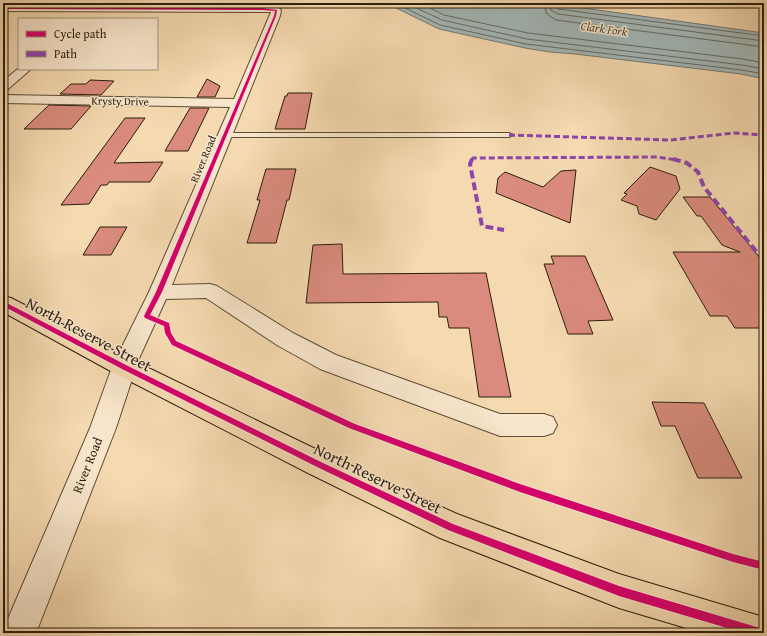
<svg xmlns="http://www.w3.org/2000/svg" width="767" height="636" font-family="'Gentium Book Plus',serif">
	<rect width="100%" height="100%" fill="#f5d9b0"/>
	<filter id="stains"><feTurbulence type="fractalNoise" baseFrequency=".005" numOctaves="4"/><feColorMatrix values="0 0 0 0 .2 0 0 0 0 .09 0 0 0 0 .02 0 0 0 .5 -.17"/></filter>
	<radialGradient id="worn" r=".72"><stop offset=".6" stop-color="#630" stop-opacity="0"/><stop offset="1" stop-color="#630" stop-opacity=".3"/></radialGradient>
	<!-- water -->
	<polygon fill="#a2b7b7" stroke="#727972" points="386,3 547,3 764,33 764,79 741,74 575,54 550,52 525,48 439,29"/>
	<g fill="none" stroke-linecap="round" stroke-linejoin="round">
		<!-- shore -->
		<g stroke="#666a60" stroke-width="1">
			<polyline points="395,3 440,25 526,44 742,70 764,74"/>
			<polyline points="406,3 442,20 527,39 742,65 764,69"/>
			<polyline points="420,3 444,15 528,33 743,59 764,63"/>
			<polyline points="543,3 547,14 556,20 764,47"/>
			<polyline points="549,3 551,10 558,14 764,41"/>
			<polyline points="554,3 555,7 558,9 764,36"/>
		</g>
	</g>
	<!-- building -->
	<g fill="#da8b7d" stroke="#2a1d0a">
		<polygon points="207,79 220,86 215,97 197,97"/>
		<polygon points="90,80 114,81 101,95 60,94 71,84 86,84"/>
		<polygon points="288,93 312,93 305,129 275,129 285,96 287,96"/>
		<polygon points="49,105 91,106 71,129 24,129"/>
		<polygon points="190,108 209,108 188,151 165,151"/>
		<polygon points="125,118 145,118 114,163 163,162 150,182 109,182 107,185 101,185 89,204 61,205"/>
		<polygon points="650,167 676,176 680,189 656,220 639,214 637,206 621,200 627,194 624,193"/>
		<polygon points="266,169 296,169 289,200 287,200 276,243 247,243 260,200 257,200"/>
		<polygon points="576,170 570,223 496,193 498,178 505,172 543,187 561,171"/>
		<polygon points="683,197 710,197 764,263 764,328 735,328 727,316 710,316 673,252 740,252 722,245 701,216 697,216"/>
		<polygon points="100,227 127,227 111,255 83,255"/>
		<polygon points="342,244 343,274 486,273 511,397 479,397 469,328 449,328 447,317 439,317 438,302 306,303 313,245"/>
		<polygon points="551,256 585,256 613,320 588,321 593,334 568,334 544,264 554,264"/>
		<polygon points="652,402 704,403 742,478 698,478 675,426 661,426"/>
	</g>
	<g fill="none" stroke-linecap="round" stroke-linejoin="round">
		<defs>
			<polygon id="service" points="222,133 509,133 513,135 509,137 225,137 221,135"/>
			<g id="minor">
				<polygon points="3,5 262,6 279,8 281,10 280,16 172,285 210,284 217,286 293,333 336,355 500,414 544,414 553,417 557,425 553,433 544,436 500,436 320,369 277,345 206,298 166,299 132,374 124,376 116,374 112,367 149,292 230,107 3,103 3,95 234,99 271,12 3,11"/>
				<polygon points="19,68 31,69 7,90 3,91 3,81"/>
			</g>
			<polygon id="tertiary" points="124,358 132,360 136,367 116,428 36,633 3,633 7,621 90,428 112,367 116,360"/>
			<polygon id="trunk" points="3,296 11,298 132,360 328,455 457,514 619,574 760,616 764,617 764,633 703,633 619,608 440,538 308,473 116,374 3,312"/>
		</defs>
		<!-- service casing -->
		<use href="#service" stroke="#5d4c34" stroke-width="2"/>
		<!-- minor casing -->
		<use href="#minor" stroke="#5d4c34" stroke-width="2"/>
		<!-- tertiary casing -->
		<use href="#tertiary" stroke="#5d4c34" stroke-width="2"/>
		<!-- trunk casing -->
		<use href="#trunk" stroke="#2a1d0a" stroke-width="2"/>
		<!-- service -->
		<use href="#service" fill="#f8e6cc" fill-rule="evenodd"/>
		<!-- minor -->
		<use href="#minor" fill="#f8e6cc" fill-rule="evenodd"/>
		<!-- tertiary -->
		<use href="#tertiary" fill="#f8e6cc" fill-rule="evenodd"/>
		<!-- trunk -->
		<use href="#trunk" fill="#f5d9b0" fill-rule="evenodd"/>
		<!-- quiet-far1 -->
		<g stroke="#8e44ad" stroke-width="3" stroke-dasharray="6 3" stroke-linecap="butt">
			<polyline points="509,135 671,140 734,133 764,135"/>
			<polyline points="472,160 473,158 657,157 677,160"/>
		</g>
		<!-- quiet -->
		<g stroke="#8e44ad" stroke-width="4" stroke-dasharray="8 4" stroke-linecap="butt">
			<polyline points="472,159 470,164 482,226 504,230"/>
			<polyline points="673,159 687,163 698,172 704,187 764,261"/>
		</g>
		<defs>
			<g id="cycleway">
				<polygon points="3,7 262,8 277,10 276,16 162,292 150,315 169,323 171,333 176,341 355,424 520,484 733,554 764,562 764,570 733,562 520,492 349,428 172,345 165,333 164,326 145,318 144,316 156,292 274,16 275,11 262,10 3,9"/>
				<polygon points="3,301 126,365 321,462 453,524 619,586 760,628 763,630 764,633 744,633 619,596 448,530 315,466 122,369 3,306"/>
			</g>
		</defs>
		<!-- cycleway casing -->
		<use href="#cycleway" stroke="#f8e6cc" stroke-width="2"/>
		<!-- cycleway -->
		<use href="#cycleway" fill="#d6006c" fill-rule="evenodd"/>
	</g>
	<g text-anchor="middle" stroke-width="3" stroke-linejoin="round" paint-order="stroke">
		<!-- far-street labels -->
		<g font-size="11" fill="#2a1d0a" stroke="#f8e6cc">
			<text transform="translate(120 101) rotate(1)" y="4">Krysty Drive</text>
			<text transform="translate(203 159) rotate(-67)" y="4">River Road</text>
		</g>
		<!-- far-water labels -->
		<g font-size="12" font-style="italic" fill="#4e4b3e" stroke="#f8e6cc">
			<text transform="translate(604 29) rotate(8)" y="4">Clark Fork</text>
		</g>
		<!-- street labels -->
		<g font-size="13" fill="#2a1d0a" stroke="#f8e6cc">
			<text transform="translate(87 465) rotate(-68)" y="5">River Road</text>
		</g>
		<!-- near-street labels -->
		<g font-size="16" fill="#2a1d0a" stroke="#f8e6cc">
			<text transform="translate(89 334) rotate(28)" y="6">North Reserve Street</text>
			<text transform="translate(378 478) rotate(26)" y="6">North Reserve Street</text>
		</g>
	</g>
	<!-- margin -->
	<rect width="767" height="636" fill="none" stroke="#f5d9b0" stroke-width="16"/>
	<rect x="4" y="4" width="759" height="628" fill="none" stroke="#2a1d0a" stroke-width="2"/>
	<rect x="8" y="8" width="751" height="620" fill="none" stroke="#2a1d0a"/>
	<!-- legend -->
	<rect x="18" y="18" width="140" height="52" fill="#f8e6cc" stroke="#a6967e"/>
	<rect x="26" y="31" width="20" height="6" fill="#d6006c" stroke="#a6967e"/>
	<text x="54" y="38" font-size="12" fill="#2a1d0a">Cycle path</text>
	<rect x="26" y="51" width="20" height="6" fill="#8e44ad" stroke="#a6967e"/>
	<text x="54" y="58" font-size="12" fill="#2a1d0a">Path</text>
	<rect width="100%" height="100%" filter="url(#stains)"/>
	<rect width="100%" height="100%" fill="url(#worn)"/>
</svg>
